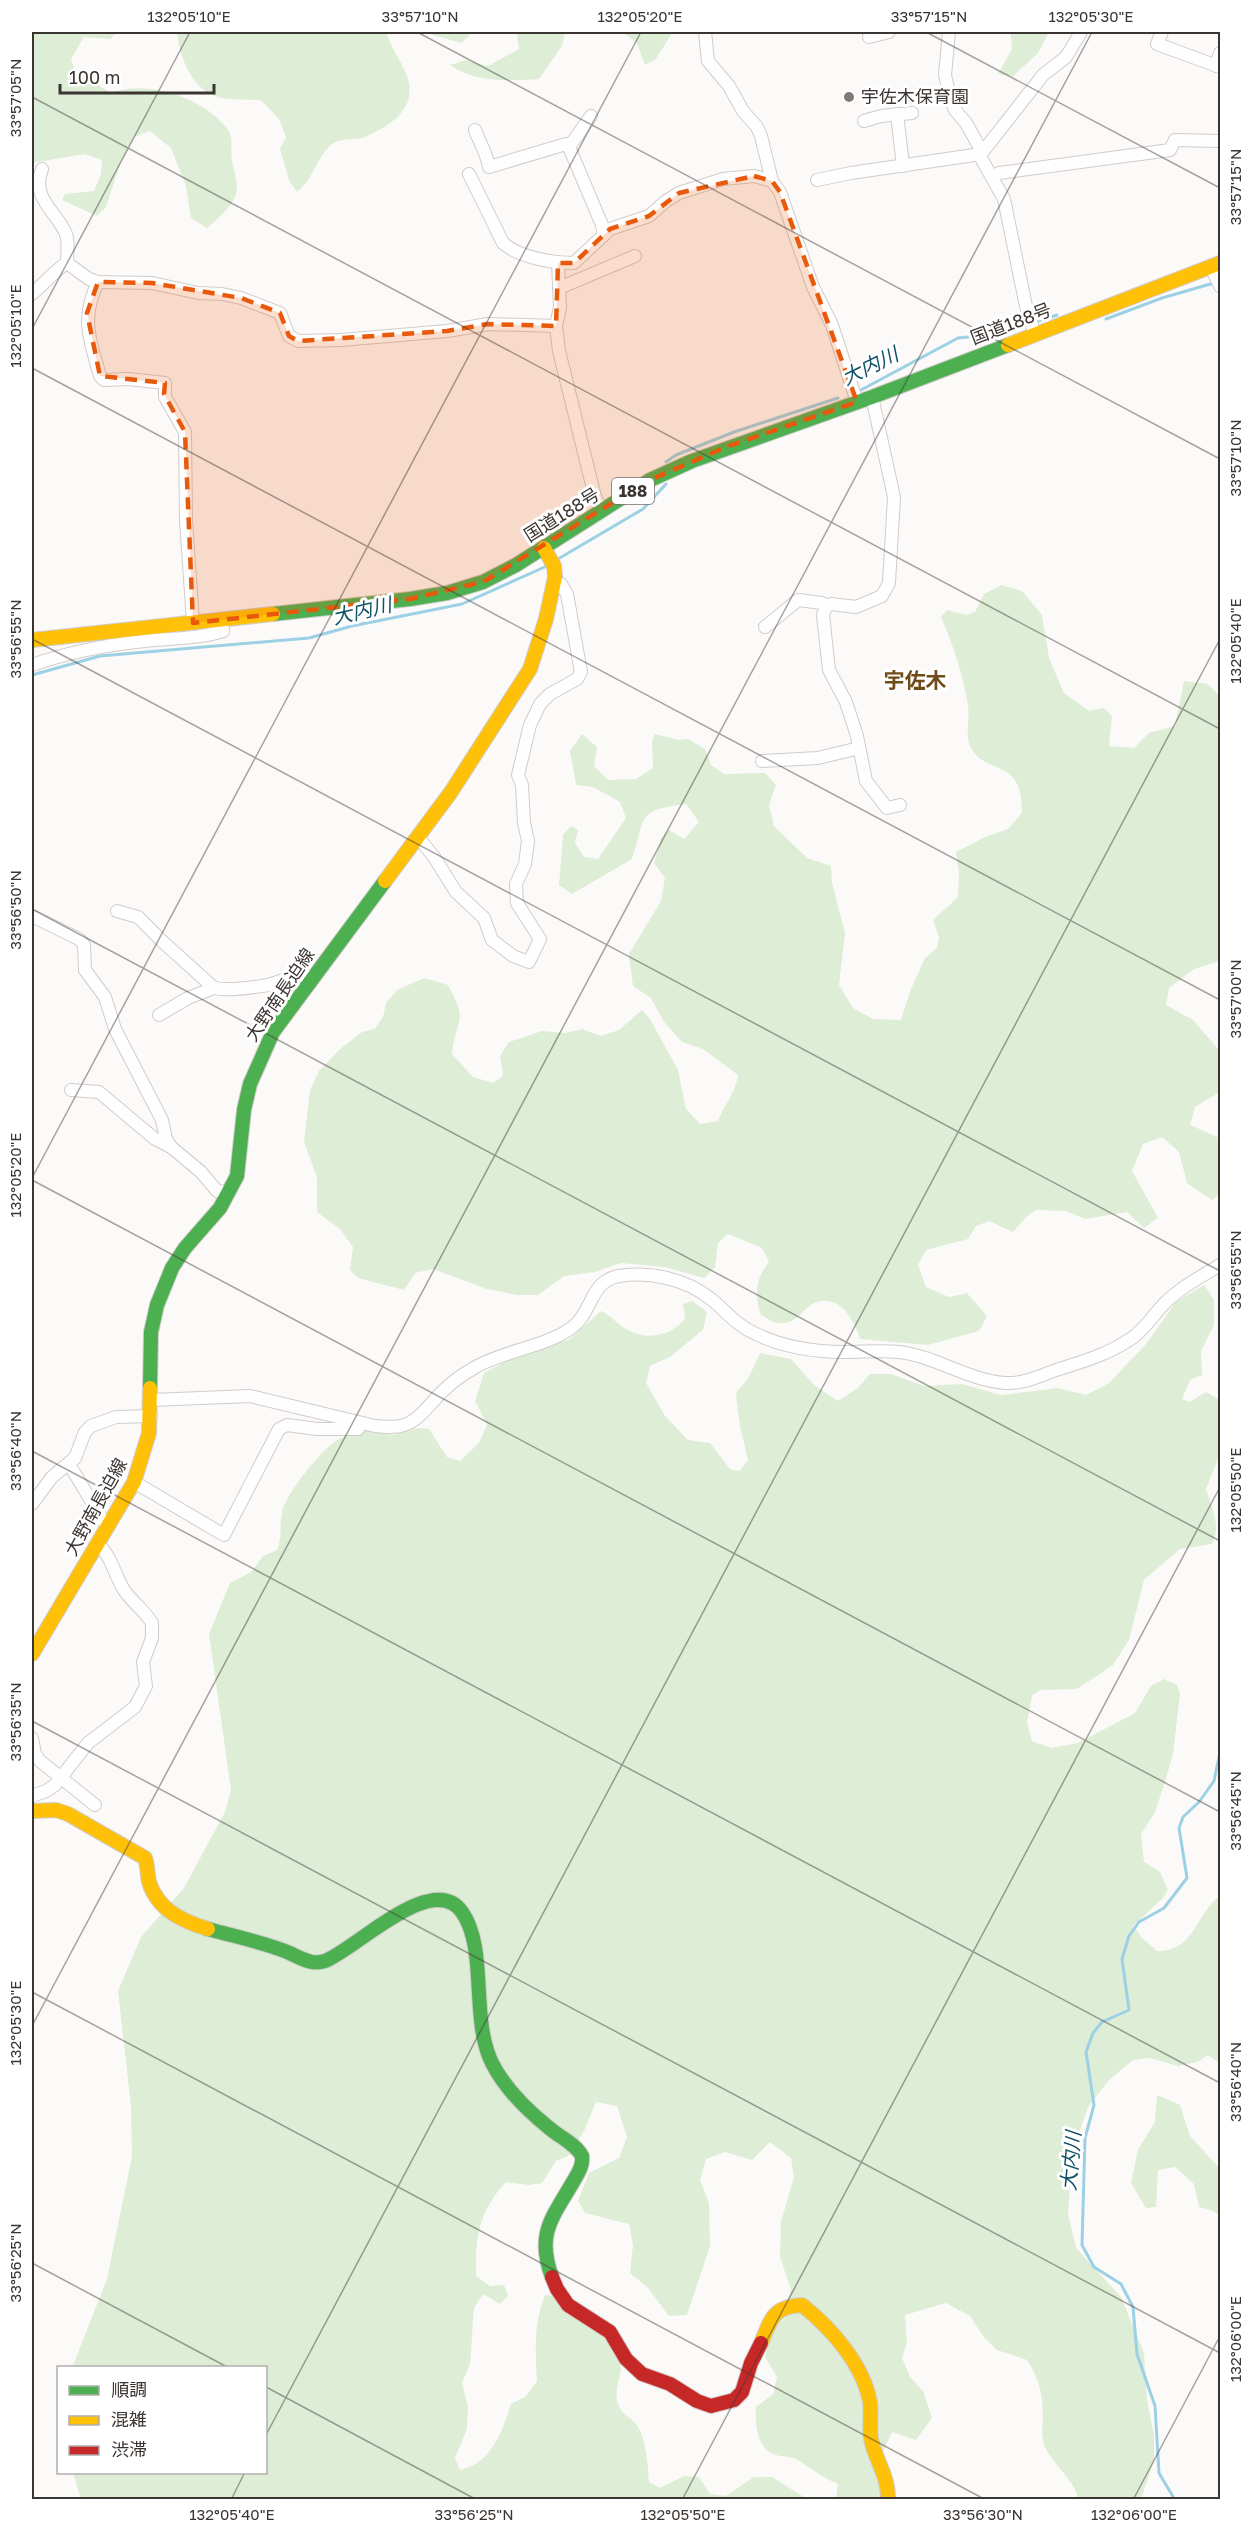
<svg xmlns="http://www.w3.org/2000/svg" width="1252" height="2531" font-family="'Golos Text','Noto Sans JP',sans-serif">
	<rect width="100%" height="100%" fill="#fcfaf9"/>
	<!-- green -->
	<g fill="#ddedd6">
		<path d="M 32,32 L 117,32 L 110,39 L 84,37 L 71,59 L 75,71 L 111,93 C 146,79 201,97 225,126 C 235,137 230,148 232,161 C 234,172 240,187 235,197 C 229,210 217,219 207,228 L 191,218 L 186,186 L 171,148 L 150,131 L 134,137 L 121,161 L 106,207 L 97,216 L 62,200 L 65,194 L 94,191 L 101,174 L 102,160 L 85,154 L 32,163 Z"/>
		<path d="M 177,32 L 389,32 L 387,34 C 391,47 399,58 405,71 C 420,104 396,123 367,136 C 357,141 341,137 332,144 C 316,157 314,179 297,192 L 289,180 L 280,149 L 286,137 L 279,119 L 261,100 C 248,99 231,101 218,97 C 192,90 179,56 177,32 Z"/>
		<polygon points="422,32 480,32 472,32 462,43"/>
		<path d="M 496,32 L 565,32 L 562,46 L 539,79 C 508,81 476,83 450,65 L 466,60 L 488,66 L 519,49 L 517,34 Z"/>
		<polygon points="622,32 672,32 672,33 656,59 645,65 637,43"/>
		<polygon points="1007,32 1049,32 1038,53 1013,76 998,74 1012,49 1011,35"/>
		<path d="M 1001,585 L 1022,591 L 1042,615 L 1049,658 L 1064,693 L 1089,711 L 1104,708 L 1112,716 L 1109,746 L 1134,748 L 1149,733 L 1175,726 L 1184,681 L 1208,684 L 1220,697 L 1220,961 L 1194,969 L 1169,988 L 1166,1005 L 1193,1020 L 1220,1051 L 1220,1092 L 1195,1107 L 1190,1125 L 1220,1138 L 1220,1193 L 1212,1200 L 1187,1183 L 1179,1152 L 1162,1137 L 1143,1144 L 1132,1171 L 1158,1218 L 1144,1228 L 1127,1212 L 1085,1219 L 1066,1211 L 1036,1210 L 1026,1217 L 1013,1232 L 989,1221 L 976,1226 L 968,1239 L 926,1250 L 918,1265 L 926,1287 L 949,1297 L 967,1293 L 987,1316 L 979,1331 L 928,1345 L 860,1339 C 854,1318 836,1290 811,1305 C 799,1313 797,1324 779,1323 C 773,1323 766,1317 761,1315 C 754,1295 755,1279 769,1262 L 762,1248 L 728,1234 L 718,1243 L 715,1267 L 704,1278 L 664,1267 L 621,1263 L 595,1272 L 564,1276 L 538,1295 L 517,1295 L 487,1289 L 433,1269 L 415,1273 L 404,1290 L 358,1278 L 350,1270 L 353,1247 L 340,1229 L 317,1212 L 317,1177 L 304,1142 L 310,1090 L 319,1071 L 339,1050 L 362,1032 L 375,1029 L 383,1017 L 386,1003 L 397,990 L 424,978 L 448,985 C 469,1024 456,1017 452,1054 L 473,1077 L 493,1083 L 503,1076 L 500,1056 L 509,1042 L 542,1031 L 565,1033 L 582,1029 L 601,1036 L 619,1030 L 642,1010 L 650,1019 L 678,1070 L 686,1109 L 700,1124 L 718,1121 C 724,1105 736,1092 738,1075 L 703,1049 L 682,1042 L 664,1022 L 651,998 L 633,986 L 629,954 L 661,901 L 665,878 L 654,863 L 661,838 L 669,830 L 684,839 L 699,822 L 686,804 C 634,811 647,816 632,859 L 572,894 L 559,885 L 563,835 L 571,826 L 578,830 L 575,843 L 584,857 L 598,859 L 626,818 L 620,802 L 593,787 L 576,785 L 570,751 L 582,734 L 597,747 L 594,766 L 608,780 L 636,779 L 653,768 L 652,741 L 655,734 L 678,740 L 688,739 L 705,749 L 711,765 L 724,774 L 765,773 L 776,785 L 769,805 L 774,826 L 807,858 L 831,866 L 832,883 L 845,933 L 839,985 L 853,1008 L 873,1019 L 901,1020 L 911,989 L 925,958 L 937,948 L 939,937 L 933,920 L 958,897 L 959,873 L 956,852 L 985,837 L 1008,829 L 1022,813 C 1022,754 986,778 970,746 C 965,735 970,717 968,705 C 963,674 953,645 941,617 L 947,610 L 966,615 L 975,612 L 984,594 Z"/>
		<path d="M 1204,1285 L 1214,1300 L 1214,1325 L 1201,1351 L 1202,1375 L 1190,1380 L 1182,1399 L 1190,1402 L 1206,1392 L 1220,1400 L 1220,1454 L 1206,1489 C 1211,1506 1222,1526 1212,1544 L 1180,1549 L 1144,1580 L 1129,1640 L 1113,1665 L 1077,1689 L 1040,1690 L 1032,1696 L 1027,1722 L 1032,1741 L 1051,1748 L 1078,1743 L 1135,1713 L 1151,1686 L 1164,1679 L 1177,1685 L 1180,1694 L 1173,1754 L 1165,1782 L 1155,1812 L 1141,1834 L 1144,1862 L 1160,1872 L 1168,1890 L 1163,1898 L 1133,1926 L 1143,1939 L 1157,1951 C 1196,1951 1195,1914 1220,1896 L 1220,2063 L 1208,2055 L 1197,2062 L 1178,2066 L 1150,2058 L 1133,2060 L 1109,2080 L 1088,2107 L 1072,2154 L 1068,2213 L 1076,2248 L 1121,2297 L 1144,2353 L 1147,2400 L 1154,2436 L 1154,2461 L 1141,2499 L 1078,2499 C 1077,2481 1047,2461 1043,2440 C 1041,2433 1043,2424 1043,2417 C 1043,2395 1039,2378 1027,2360 L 997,2350 L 983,2336 L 970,2316 L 946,2303 L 905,2315 L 907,2343 L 902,2358 L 910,2377 L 923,2391 L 932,2418 L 916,2440 L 892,2432 L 883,2452 L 882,2499 L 836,2499 L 838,2484 C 823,2478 812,2469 798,2460 C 792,2456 783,2457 776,2455 C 756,2449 755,2423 756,2407 L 773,2394 L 777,2377 L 765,2357 L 769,2340 L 782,2315 L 791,2290 L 780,2257 L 781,2222 L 794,2177 L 791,2158 L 770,2142 L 752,2160 L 725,2152 L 706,2159 L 700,2180 L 709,2203 L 710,2246 L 687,2315 L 669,2316 L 648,2288 L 630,2273 L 633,2245 L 629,2224 L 585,2213 L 578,2201 L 589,2173 L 619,2158 L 627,2137 L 617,2106 L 596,2102 L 584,2131 L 568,2156 L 556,2161 L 542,2183 L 529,2185 L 506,2182 C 479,2211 475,2238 476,2276 L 490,2286 L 504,2285 L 508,2296 L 500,2304 L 483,2294 L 474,2308 L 470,2364 L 462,2383 L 468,2407 L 467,2429 L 455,2458 L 460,2470 C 492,2463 502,2432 511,2404 L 525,2397 L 537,2381 C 535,2351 534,2323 545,2295 L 553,2296 C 570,2310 622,2344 621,2368 C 620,2382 612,2394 620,2408 C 623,2415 632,2418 636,2424 C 646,2437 648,2466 649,2482 L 660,2488 L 684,2476 L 699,2477 L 710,2494 L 726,2496 L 754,2477 L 772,2477 L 807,2499 L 81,2499 L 73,2473 L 266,2472 L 266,2368 L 72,2368 L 107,2279 L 132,2156 L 131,2106 L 118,1991 L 141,1937 L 184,1888 L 225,1812 L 231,1790 L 209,1634 L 230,1583 L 251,1572 L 263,1556 L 277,1550 C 283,1534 279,1528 282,1513 C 284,1496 323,1447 339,1439 C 347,1434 355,1437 365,1430 L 393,1435 L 418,1428 L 429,1429 L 447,1457 L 460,1461 L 479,1443 L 487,1425 L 475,1401 L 484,1373 L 524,1352 L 569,1340 L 601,1311 C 611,1315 616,1323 624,1328 C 644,1341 670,1337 685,1319 L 683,1304 L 692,1301 L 707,1312 L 703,1330 L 670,1357 L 650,1366 L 646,1383 L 665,1416 L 688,1440 L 710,1443 L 730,1469 L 740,1471 L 748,1460 L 740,1426 L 736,1396 L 737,1391 L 748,1379 L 760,1353 L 791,1359 L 814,1385 L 838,1401 L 858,1388 L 870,1374 L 891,1374 L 924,1386 L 962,1384 L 1001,1395 L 1058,1388 L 1086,1395 L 1109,1383 L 1146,1344 L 1176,1302 Z"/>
		<polygon points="1157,2095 1180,2105 1190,2136 1220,2169 1220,2216 1213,2211 1199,2207 1194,2184 1175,2167 1158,2170 1156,2207 1146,2208 1131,2183 1138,2150 1155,2122"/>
	</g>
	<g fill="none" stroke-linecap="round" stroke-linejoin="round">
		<!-- stream -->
		<g stroke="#9cd1e5" stroke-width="3">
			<polyline points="1106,319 1162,298 1214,283"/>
			<polyline points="1035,322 1057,315"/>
			<polyline points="861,390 958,338 998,334 1029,324"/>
			<polyline points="666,462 676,455 734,432 838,398"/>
			<polyline points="558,559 643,509 666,484"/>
			<polyline points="32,675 100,656 309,638 352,626 462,604 547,566"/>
			<polyline points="1175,2500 1159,2473 1155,2406 1137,2354 1133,2307 1121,2284 1094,2267 1082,2245 1085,2138 1094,2105 1086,2052 1093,2033 1102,2022 1129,2010 1122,1959 1129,1936 1139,1922 1164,1908 1187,1878 1179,1828 1183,1817 1199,1802 1214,1781 1220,1752"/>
		</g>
		<defs>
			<g id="street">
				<polyline points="705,32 708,61 729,86 743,111 757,127 761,136 772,181 780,192 813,287 832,325 857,402"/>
				<polyline points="949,32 945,75 951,101 955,110 966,123 980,148 981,158 1004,199 1027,311 1035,334"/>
				<polyline points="1162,32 1157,44 1220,67"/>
				<polyline points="869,37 889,32"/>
				<polyline points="1216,66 1220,53"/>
				<polyline points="897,114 903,166"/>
				<polyline points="864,121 881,116 912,113"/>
				<path d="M 475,130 C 480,144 486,151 489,167 L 566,144 L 569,147 L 602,225 L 604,235"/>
				<polyline points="569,147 591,116"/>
				<path d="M 42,169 C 30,198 58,213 66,234 C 69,243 67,254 67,263"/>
				<path d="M 469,174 L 503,243 C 520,258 553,263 574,263 L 610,229 L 649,216 L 666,201 L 679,193 L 723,179 L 754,176 L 772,181"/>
				<polyline points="993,177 999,173 1170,150 1175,140 1220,141"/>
				<polyline points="817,180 851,173 981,154 1043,75 1066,57 1081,32"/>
				<polyline points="558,263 560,307 556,326 559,351 595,497 602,511"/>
				<polyline points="1211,267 1220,286"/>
				<path d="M 98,282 C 80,319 90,340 100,376 L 104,380 L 128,379 L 165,383 L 165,397 L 185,432 L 186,520 L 193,623"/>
				<polyline points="559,288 635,256"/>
				<path d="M 32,294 C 39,288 61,265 67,263 L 89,279 L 98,282 L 152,283 L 198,293 L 222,294 L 241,298 L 280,313 L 289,336 L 298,341 L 341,340 L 447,331 L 488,324 L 556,326"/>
				<polyline points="872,397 894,497 889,583 882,596 856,607 831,604 826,607 823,615 829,670 846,702 857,736 866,781 887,808 900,805"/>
				<polyline points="765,627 798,600 822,603 826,607"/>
				<path d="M 32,665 C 69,652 105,645 145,641 C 171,638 198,639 223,631 L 222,620"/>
				<polyline points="762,761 818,758 859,748"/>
				<polyline points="418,837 434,857 456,892 484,918 492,940 513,956 529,962 540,939 517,903 516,884 525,864 528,841 524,823 522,785 518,775 530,725 540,704 550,694 577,679 581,672 567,594 561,584 555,581"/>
				<path d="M 117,911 L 138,917 L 163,942 L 214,988 C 229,991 247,988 262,986 C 279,984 295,972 312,977"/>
				<polyline points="32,916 79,939 84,945 85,970 105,997 115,1029 162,1120 166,1139 171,1147 201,1172 217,1191 229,1193"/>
				<polyline points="159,1015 188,998 214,988"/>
				<polyline points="71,1090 99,1092 155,1139 171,1147"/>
				<path d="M 152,1400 L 250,1396 L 375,1426 C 385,1427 394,1428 404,1425 C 420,1420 431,1402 443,1391 C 452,1382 463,1374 474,1368 C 503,1350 553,1346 576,1324 C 593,1308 591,1281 619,1276 C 650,1271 686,1279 711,1299 C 726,1311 737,1326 756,1334 C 783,1347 816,1352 845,1352 C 863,1352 881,1350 899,1352 C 935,1356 967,1380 1005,1383 C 1023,1384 1040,1376 1056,1370 C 1082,1362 1109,1354 1132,1338 C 1145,1329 1154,1314 1165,1303 C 1181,1287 1202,1276 1220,1265"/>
				<polyline points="69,1464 107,1527"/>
				<polyline points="134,1482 224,1535 279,1429 287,1425 317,1429 358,1429 361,1423"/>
				<polyline points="32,1504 52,1477 75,1458 85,1432 91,1426 116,1417 151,1416"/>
				<polyline points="32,1738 35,1754 40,1761 95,1805"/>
				<path d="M 32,1796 L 46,1791 L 55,1785 L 88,1743 L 135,1707 L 146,1686 L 143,1662 L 152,1638 L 152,1623 C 145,1611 132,1602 124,1590 C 115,1576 110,1552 97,1544"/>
			</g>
			<g id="fast">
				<polyline points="273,614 410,599 447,593 483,582 516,565 650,480 692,461 872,397 1008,345"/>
				<polyline points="150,1388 151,1332 157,1305 172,1268 185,1248 220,1208 237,1176 244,1110 250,1084 273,1032 385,881"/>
				<path d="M 208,1929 C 233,1936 258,1941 282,1950 C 292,1953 301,1960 312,1962 C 316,1963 320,1962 325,1961 C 356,1949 433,1870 462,1912 C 488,1949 470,2018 492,2063 C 504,2087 527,2110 548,2127 C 559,2137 575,2143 582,2156 C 583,2167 578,2173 573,2182 C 552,2218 536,2234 552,2277"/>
			</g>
			<g id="slow">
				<polyline points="1008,345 1220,263"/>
				<polyline points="32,640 273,614"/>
				<polyline points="385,881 451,792 530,669 546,619 555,577 554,566 544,548"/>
				<polyline points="32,1654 134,1482 149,1433 150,1388"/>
				<path d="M 32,1811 L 56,1810 L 68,1814 L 145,1858 C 148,1866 147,1874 149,1882 C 158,1910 182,1921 208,1929"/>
				<path d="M 761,2343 C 772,2318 772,2307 802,2305 C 831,2328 863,2364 870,2402 C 872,2415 868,2429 872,2443 C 877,2463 889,2478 888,2500"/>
			</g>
			<polyline id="jam" points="552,2277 557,2289 568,2305 610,2332 626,2359 642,2374 670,2384 697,2401 711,2406 734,2400 742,2392 751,2363 761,2343"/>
		</defs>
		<!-- street casing -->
		<use href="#street" stroke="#d0ccca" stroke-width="14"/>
		<!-- fast casing -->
		<use href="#fast" stroke="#d0ccca" stroke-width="16"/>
		<!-- slow casing -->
		<use href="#slow" stroke="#d0ccca" stroke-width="16"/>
		<!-- jam casing -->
		<use href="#jam" stroke="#d0ccca" stroke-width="16"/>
		<!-- street -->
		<use href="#street" stroke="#fffefe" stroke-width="12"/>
		<!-- fast -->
		<use href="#fast" stroke="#4caf50" stroke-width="14"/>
		<!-- slow -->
		<use href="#slow" stroke="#ffc107" stroke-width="14"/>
		<!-- jam -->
		<use href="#jam" stroke="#c62828" stroke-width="14"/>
	</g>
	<!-- marked area -->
	<path fill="#e8590c" fill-opacity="0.2" stroke="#e8590c" stroke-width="4.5" stroke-dasharray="12 8" stroke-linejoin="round" d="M 754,176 L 772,181 L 780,192 L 857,402 L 726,447 L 650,480 L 483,582 L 410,599 L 193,623 L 185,432 L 164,394 L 165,383 L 100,376 L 87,313 L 98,282 L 152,283 L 241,298 L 280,313 L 289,336 L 298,341 L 447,331 L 488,324 L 556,326 L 558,263 L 574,263 L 610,229 L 649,216 L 679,193 Z"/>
	<!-- ticks -->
	<path fill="none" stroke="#3b3532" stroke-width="1.5" stroke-opacity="0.45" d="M 417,32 L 1220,459M 926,32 L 1220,188M 32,97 L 1220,729M 32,329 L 190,32M 32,368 L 1220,1000M 32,639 L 1220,1271M 32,909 L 1220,1541M 32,1178 L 641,32M 32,1180 L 1220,1812M 32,1451 L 1220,2083M 32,1721 L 1220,2353M 32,1992 L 986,2500M 32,2026 L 1092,32M 32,2263 L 229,2368M 266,2387 L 477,2500M 266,2435 L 1220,639M 231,2500 L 245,2472M 682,2500 L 1220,1487M 1133,2500 L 1220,2336"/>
	<!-- markers -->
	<circle fill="#7f7a78" stroke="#fff" stroke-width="2" cx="849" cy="97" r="6"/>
	<g text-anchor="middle" stroke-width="6" stroke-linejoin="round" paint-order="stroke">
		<!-- shield labels -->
		<rect fill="#fff" stroke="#767270" stroke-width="1.5" x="612" y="478" width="42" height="26" rx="4.5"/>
		<g font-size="16" font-weight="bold" fill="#3b3532">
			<text x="633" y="497">188</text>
		</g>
		<!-- poi labels -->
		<g font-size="18" fill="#3b3532" stroke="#fff" text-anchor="start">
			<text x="861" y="103">宇佐木保育園</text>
		</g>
		<!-- street labels -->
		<g font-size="18" fill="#3b3532" stroke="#fff">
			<text transform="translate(1011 324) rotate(-21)" y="6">国道188号</text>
			<text transform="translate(562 515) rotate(-32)" y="6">国道188号</text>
			<text transform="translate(280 995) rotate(-56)" y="6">大野南長迫線</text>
			<text transform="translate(96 1507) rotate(-61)" y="6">大野南長迫線</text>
		</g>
		<!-- water labels -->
		<g font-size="20" font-style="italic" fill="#105165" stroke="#fff">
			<text transform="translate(870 366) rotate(-26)" y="7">大内川</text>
			<text transform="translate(362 611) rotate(-13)" y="7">大内川</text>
			<text transform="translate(1071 2161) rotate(-85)" y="7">大内川</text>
		</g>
		<!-- quarter labels -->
		<g font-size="21" font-weight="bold" fill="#704c1b" stroke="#fff">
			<text x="915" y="688">宇佐木</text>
		</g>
	</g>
	<!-- border -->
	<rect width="1252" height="2531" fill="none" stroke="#ffffff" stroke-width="66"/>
	<!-- legend -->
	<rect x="57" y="2366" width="210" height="108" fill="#ffffff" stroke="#b1aead" stroke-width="1.5"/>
	<rect x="69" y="2386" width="30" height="9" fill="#4caf50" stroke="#b1aead" stroke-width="1.5"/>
	<text x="111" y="2396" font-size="18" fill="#3b3532">順調</text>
	<rect x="69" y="2416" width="30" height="9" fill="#ffc107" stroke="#b1aead" stroke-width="1.5"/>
	<text x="111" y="2426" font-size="18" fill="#3b3532">混雑</text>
	<rect x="69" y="2446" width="30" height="9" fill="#c62828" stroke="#b1aead" stroke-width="1.5"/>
	<text x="111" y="2456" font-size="18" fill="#3b3532">渋滞</text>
	<!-- scale -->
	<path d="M60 84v9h154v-9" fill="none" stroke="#3b3532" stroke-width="3"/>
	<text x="69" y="84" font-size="18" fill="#3b3532" stroke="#ffffff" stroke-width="4.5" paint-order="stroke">100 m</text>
	<rect x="33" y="33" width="1186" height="2465" fill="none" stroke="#3b3532" stroke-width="2"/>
	<g font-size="15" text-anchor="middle" fill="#3b3532">
		<text x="189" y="22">132°05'10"E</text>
		<text x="420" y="22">33°57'10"N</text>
		<text x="640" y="22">132°05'20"E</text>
		<text x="929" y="22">33°57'15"N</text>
		<text x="1091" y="22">132°05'30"E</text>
		<text transform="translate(16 98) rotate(-90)" y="5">33°57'05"N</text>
		<text transform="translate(1236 187) rotate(-90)" y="5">33°57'15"N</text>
		<text transform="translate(16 326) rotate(-90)" y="5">132°05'10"E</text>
		<text transform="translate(1236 458) rotate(-90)" y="5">33°57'10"N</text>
		<text transform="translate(16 639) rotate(-90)" y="5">33°56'55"N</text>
		<text transform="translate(1236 641) rotate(-90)" y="5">132°05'40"E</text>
		<text transform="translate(16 910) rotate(-90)" y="5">33°56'50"N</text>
		<text transform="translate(1236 999) rotate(-90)" y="5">33°57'00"N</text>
		<text transform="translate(16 1175) rotate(-90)" y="5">132°05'20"E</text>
		<text transform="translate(1236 1270) rotate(-90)" y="5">33°56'55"N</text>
		<text transform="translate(16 1451) rotate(-90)" y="5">33°56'40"N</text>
		<text transform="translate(1236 1490) rotate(-90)" y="5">132°05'50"E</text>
		<text transform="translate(16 1722) rotate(-90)" y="5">33°56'35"N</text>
		<text transform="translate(1236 1811) rotate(-90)" y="5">33°56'45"N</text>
		<text transform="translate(16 2023) rotate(-90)" y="5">132°05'30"E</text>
		<text transform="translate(1236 2082) rotate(-90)" y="5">33°56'40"N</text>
		<text transform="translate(16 2263) rotate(-90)" y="5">33°56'25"N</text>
		<text transform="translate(1236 2339) rotate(-90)" y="5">132°06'00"E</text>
		<text x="232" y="2520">132°05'40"E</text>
		<text x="474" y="2520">33°56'25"N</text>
		<text x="683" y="2520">132°05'50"E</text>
		<text x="983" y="2520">33°56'30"N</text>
		<text x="1134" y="2520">132°06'00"E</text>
	</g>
</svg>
